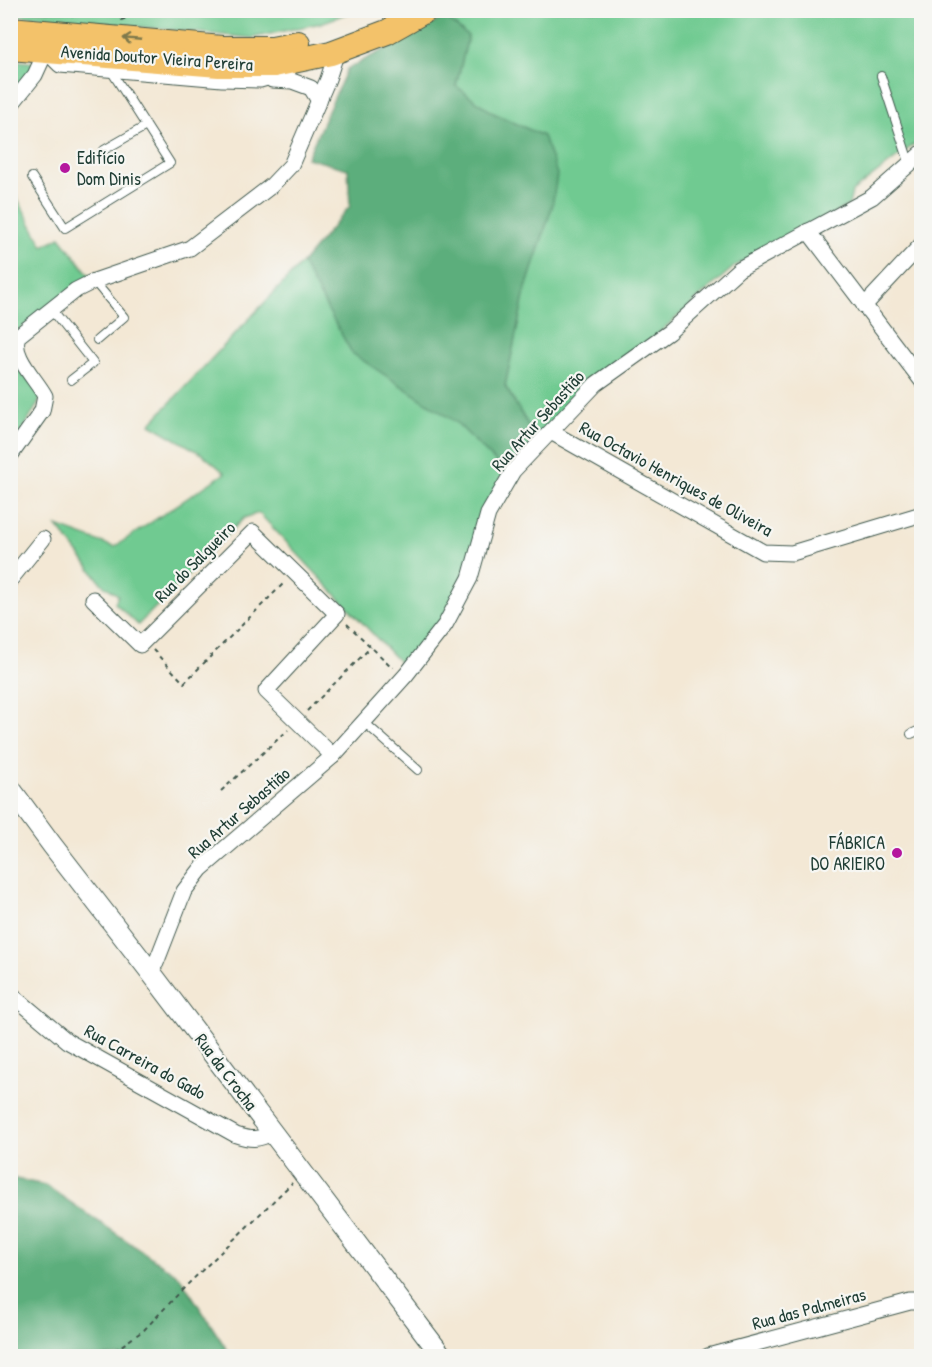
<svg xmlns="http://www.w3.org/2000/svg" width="932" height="1367" font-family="'Patrick Hand',sans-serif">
	<rect width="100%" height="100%" fill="#f6f6f2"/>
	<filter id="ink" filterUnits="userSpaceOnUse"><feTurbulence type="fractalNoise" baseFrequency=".0167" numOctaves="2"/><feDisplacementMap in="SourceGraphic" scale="12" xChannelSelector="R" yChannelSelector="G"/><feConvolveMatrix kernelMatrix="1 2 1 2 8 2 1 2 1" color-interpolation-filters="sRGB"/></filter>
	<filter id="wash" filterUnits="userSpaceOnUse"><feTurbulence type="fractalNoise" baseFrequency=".008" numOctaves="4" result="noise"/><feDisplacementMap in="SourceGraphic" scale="24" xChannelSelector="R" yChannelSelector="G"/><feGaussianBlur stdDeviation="1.35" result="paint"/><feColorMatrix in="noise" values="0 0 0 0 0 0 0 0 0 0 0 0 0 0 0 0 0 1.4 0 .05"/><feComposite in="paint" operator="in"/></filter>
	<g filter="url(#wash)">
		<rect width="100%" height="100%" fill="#f3e8d5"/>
		<!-- green -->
		<g fill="#6fca91" stroke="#478462" stroke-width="1.5">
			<polygon points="458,10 915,11 921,28 921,136 916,143 852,192 849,205 735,266 537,440 505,386 525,291 552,207 543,136 493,113 456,86 468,36 445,17"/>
			<polygon points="10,11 354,11 321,23 252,38 60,19 11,15"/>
			<polygon points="11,60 36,63 11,99"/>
			<polygon points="16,196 43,246 60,237 91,277 15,333 41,398 11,451 10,199"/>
			<polygon points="302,263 352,353 456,422 505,471 464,576 441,623 404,667 259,513 244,518 138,625 115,603 118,595 102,584 57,526 114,547 225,473 202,454 150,424"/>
		</g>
		<!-- forest -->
		<g fill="#5bae7b" stroke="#3d7658" stroke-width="1.5">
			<polygon points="445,17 468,36 456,86 493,113 543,136 557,174 552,207 525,291 505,386 537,440 505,471 456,422 352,353 302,263 350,206 348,169 307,158 347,69"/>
			<polygon points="11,1178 45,1185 180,1277 231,1356 11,1356"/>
		</g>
	</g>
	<g filter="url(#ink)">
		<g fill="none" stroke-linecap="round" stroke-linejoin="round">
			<defs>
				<g id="service">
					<polyline points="881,76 910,165"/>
					<polyline points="104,150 146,126"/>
					<polyline points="32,177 65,228 170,163 110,69"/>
					<polyline points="94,281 124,317 97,340"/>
					<polyline points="51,310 93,363 71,380"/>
					<polyline points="364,722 418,770"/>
					<polyline points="911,734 922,729"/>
					<polyline points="10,814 22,806"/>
				</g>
				<g id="minor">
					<polyline points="272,80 292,81 311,88 319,101"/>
					<polyline points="10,106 35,75 46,51 60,65 222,79 260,80 288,72"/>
					<polyline points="808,231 922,381"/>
					<polyline points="864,306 922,244"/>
					<polyline points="551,432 763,552 792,553 922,514"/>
					<path d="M 10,456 L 42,411 L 45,396 C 36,379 10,355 18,336 L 76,290 L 94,281 L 190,248 L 271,186 L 291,165 L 328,79 L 337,51"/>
					<polyline points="10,580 43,539"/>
					<polyline points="93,599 140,645 253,532 337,614 266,691 333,756"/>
					<polyline points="149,970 156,963 184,891 201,869 333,756 406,675 445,625 470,578 488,514 513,471 596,384 669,332 739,269 872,197 922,153"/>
					<path d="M 10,993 L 67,1041 L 236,1135 C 251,1140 258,1140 272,1133"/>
					<polyline points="708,1356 910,1302 922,1302"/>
				</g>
				<polyline id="tertiary" points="10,788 52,845 149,970 442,1356"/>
				<g id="primary">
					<polyline points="10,29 222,48 272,48 298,43"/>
					<polyline points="10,48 219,65 274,65 331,53 387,32 426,10"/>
				</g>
			</defs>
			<!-- service casing -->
			<use href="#service" stroke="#3f574c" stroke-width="10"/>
			<!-- minor casing -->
			<use href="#minor" stroke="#3f574c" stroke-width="17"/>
			<!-- tertiary casing -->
			<use href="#tertiary" stroke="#3f574c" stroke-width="22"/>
			<!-- primary casing -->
			<use href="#primary" stroke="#3f574c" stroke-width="26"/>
			<!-- path -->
			<g stroke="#3f574c" stroke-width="2" stroke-dasharray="4.5 4.5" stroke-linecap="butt">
				<polyline points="72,16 76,10"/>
				<polyline points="121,20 149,10"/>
				<polyline points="347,624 393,668"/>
				<polyline points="153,650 184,683 284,583"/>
				<polyline points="307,711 371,647"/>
				<polyline points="221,791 288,730"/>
				<polyline points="107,1356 144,1330 185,1287 292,1183"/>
			</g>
			<!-- service -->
			<use href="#service" stroke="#fff" stroke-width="8"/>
			<!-- minor -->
			<use href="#minor" stroke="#fff" stroke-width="15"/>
			<!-- tertiary -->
			<use href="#tertiary" stroke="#fff" stroke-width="20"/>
			<!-- primary -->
			<use href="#primary" stroke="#f3c26a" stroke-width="24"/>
		</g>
		<!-- one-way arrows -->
		<defs><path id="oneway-shaft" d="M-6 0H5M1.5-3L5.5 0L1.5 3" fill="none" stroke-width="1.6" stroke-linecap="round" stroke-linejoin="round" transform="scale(1.5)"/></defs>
		<use stroke="#7e794c" href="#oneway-shaft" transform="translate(132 39) rotate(-175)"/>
	</g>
	<!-- markers -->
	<g fill="#b5179e" stroke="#f6f6f2" stroke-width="2">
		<circle cx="65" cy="168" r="6"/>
		<circle cx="897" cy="853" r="6"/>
	</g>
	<g text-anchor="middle" stroke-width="4.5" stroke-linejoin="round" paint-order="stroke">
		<!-- street labels -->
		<g font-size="18" fill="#1f3d34" stroke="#f6f6f2">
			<text transform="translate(157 58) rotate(4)" y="6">Avenida Doutor Vieira Pereira</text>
			<text transform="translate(538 421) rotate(-48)" y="6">Rua Artur Sebastião</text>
			<text transform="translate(676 479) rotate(29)" y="6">Rua Octavio Henriques de Oliveira</text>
			<text transform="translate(195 562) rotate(-45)" y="6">Rua do Salgueiro</text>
			<text transform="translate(239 813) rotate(-41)" y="6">Rua Artur Sebastião</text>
			<text transform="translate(145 1062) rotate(29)" y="6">Rua Carreira do Gado</text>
			<text transform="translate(226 1072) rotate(53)" y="6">Rua da Crocha</text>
			<text transform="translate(809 1309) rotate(-15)" y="6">Rua das Palmeiras</text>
		</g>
		<!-- poi labels -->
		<g font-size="18" fill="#1f3d34" stroke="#f6f6f2" text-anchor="start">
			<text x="77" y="164">Edifício<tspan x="77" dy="21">Dom Dinis</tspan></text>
			<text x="885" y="849" text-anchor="end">FÁBRICA<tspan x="885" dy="21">DO ARIEIRO</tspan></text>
		</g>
	</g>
	<!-- margin -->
	<rect width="932" height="1367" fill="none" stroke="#f6f6f2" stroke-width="36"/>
</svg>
